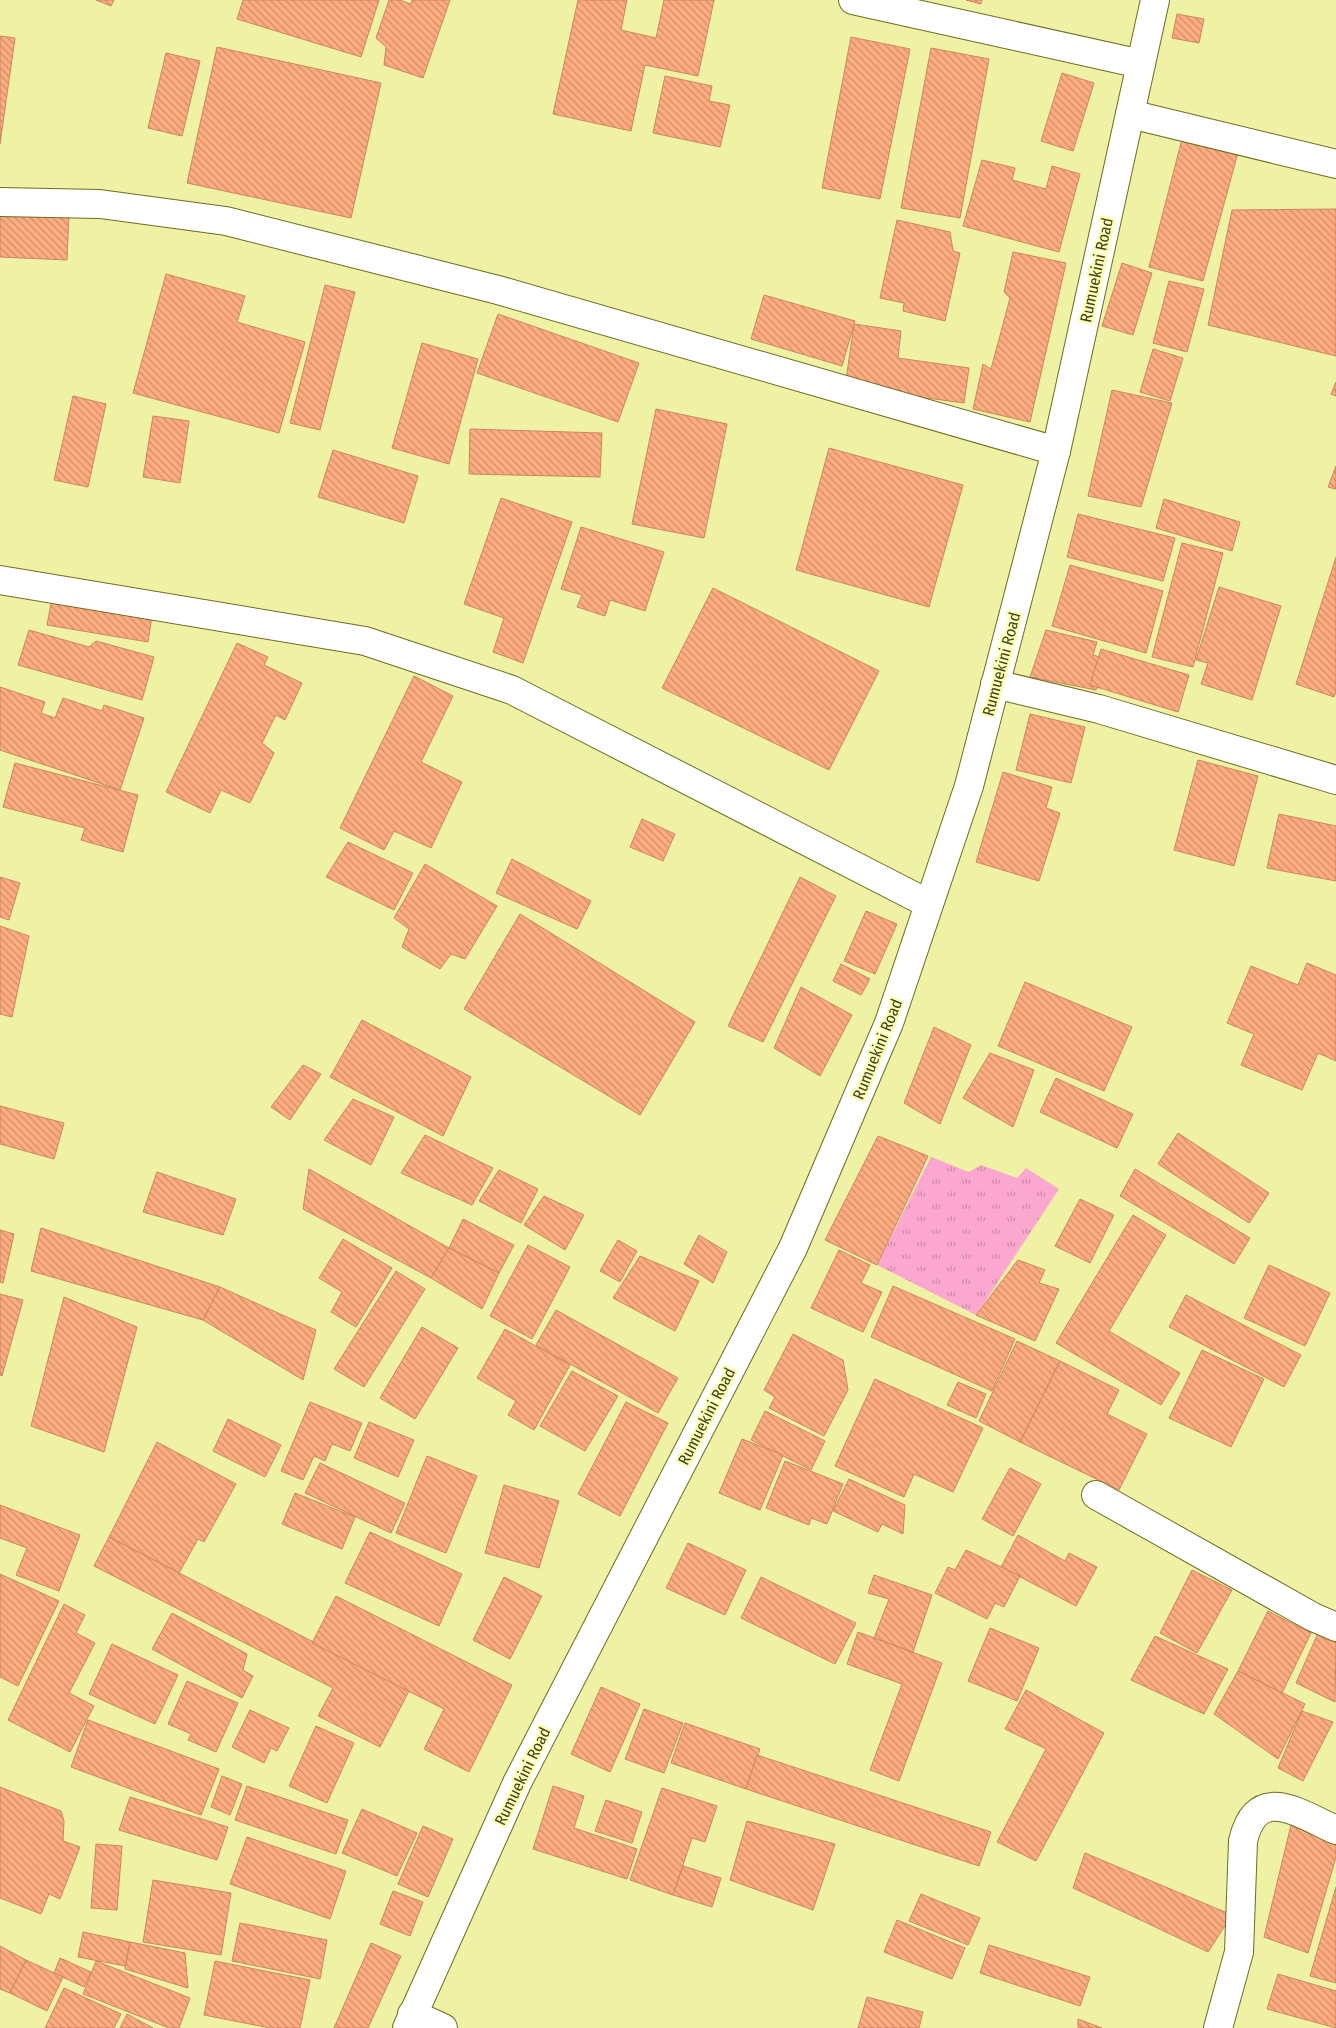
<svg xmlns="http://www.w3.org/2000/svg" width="1336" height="2028" font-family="'Fira Sans Condensed',sans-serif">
	<defs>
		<pattern id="grass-tufts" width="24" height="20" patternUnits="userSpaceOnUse" patternTransform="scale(1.25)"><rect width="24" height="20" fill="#fba7cf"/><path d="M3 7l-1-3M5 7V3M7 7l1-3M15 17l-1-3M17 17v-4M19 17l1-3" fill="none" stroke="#cd89a8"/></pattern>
		<pattern id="building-back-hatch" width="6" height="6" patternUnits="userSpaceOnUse" patternTransform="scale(1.25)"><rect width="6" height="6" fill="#feac80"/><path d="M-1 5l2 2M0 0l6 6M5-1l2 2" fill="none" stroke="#cf8d68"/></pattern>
	</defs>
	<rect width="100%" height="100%" fill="#eff1a4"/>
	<!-- grass -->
	<polygon fill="url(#grass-tufts)" points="931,1157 969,1172 981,1165 1017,1178 1026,1168 1059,1189 976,1315 877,1265"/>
	<!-- building -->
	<g fill="url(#building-back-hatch)" stroke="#ca8762">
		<polygon points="96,0 114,0 111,6"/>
		<polygon points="243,0 379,0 361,57 237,19"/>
		<polygon points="389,0 400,0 411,4 412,0 450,0 423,78 384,65 386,47 376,38"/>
		<polygon points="578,0 627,0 621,30 656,38 664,0 714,0 698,76 645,65 631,131 553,114"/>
		<polygon points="966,0 982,0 981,4"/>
		<polygon points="1177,14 1204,19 1199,43 1172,38"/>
		<polygon points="0,36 15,38 0,144"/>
		<polygon points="851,37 910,49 880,199 822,188"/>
		<polygon points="217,47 381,83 351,218 187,183"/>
		<polygon points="931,48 989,59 960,218 901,208"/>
		<polygon points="166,53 200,61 182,136 148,128"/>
		<polygon points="1062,73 1094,83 1073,151 1041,141"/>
		<polygon points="665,76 712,86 709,101 730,105 720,147 653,133"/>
		<polygon points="1182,139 1239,149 1203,281 1149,267"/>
		<polygon points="982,160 1015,168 1012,180 1046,189 1052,166 1080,174 1059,252 963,226"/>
		<polygon points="1336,209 1336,356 1208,325 1232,210"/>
		<polygon points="0,210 69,214 67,260 0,257"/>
		<polygon points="897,220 950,232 953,251 960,253 945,321 903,311 904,303 880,298"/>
		<polygon points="1013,252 1066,263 1030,422 973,409 983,364 991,369 1010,298 1004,292"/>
		<polygon points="1122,263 1152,273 1133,335 1102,326"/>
		<polygon points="166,274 245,296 237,322 305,342 279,433 133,393"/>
		<polygon points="1169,281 1204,289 1187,352 1153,343"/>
		<polygon points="325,285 355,292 320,430 290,423"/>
		<polygon points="764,295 855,321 842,366 751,339"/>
		<polygon points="498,314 639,363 618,422 477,373"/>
		<polygon points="854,324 901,331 898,358 969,368 964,403 845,387"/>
		<polygon points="422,343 478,359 449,464 392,448"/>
		<polygon points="1153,349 1183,358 1170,401 1140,392"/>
		<polygon points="1336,382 1336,396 1331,394"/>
		<polygon points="1112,390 1172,403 1141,507 1088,496"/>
		<polygon points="73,396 106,404 88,487 54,480"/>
		<polygon points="656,409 727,424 704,538 632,524"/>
		<polygon points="153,416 189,421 180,483 143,477"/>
		<polygon points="470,429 602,433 600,477 469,474"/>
		<polygon points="829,448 963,485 929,607 796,570"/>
		<polygon points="333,450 418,476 404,523 318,497"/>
		<polygon points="1336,466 1336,489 1328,487"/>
		<polygon points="501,498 572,522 523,663 493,652 504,618 464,604"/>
		<polygon points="1164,499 1240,522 1232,551 1156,528"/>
		<polygon points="1078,514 1175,538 1163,581 1067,557"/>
		<polygon points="581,527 664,552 645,611 610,600 605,616 577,607 582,595 561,589"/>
		<polygon points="1182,543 1223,553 1193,667 1152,657"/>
		<polygon points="1336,557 1336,692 1334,697 1296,684"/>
		<polygon points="1070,565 1163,591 1146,653 1052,626"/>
		<polygon points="1219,587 1281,606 1252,700 1201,684 1208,663 1196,660"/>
		<polygon points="713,588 879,671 829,770 662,688"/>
		<polygon points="53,592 153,609 148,642 47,625"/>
		<polygon points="29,630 89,647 96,641 154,657 142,700 18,665"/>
		<polygon points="1046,630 1097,642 1093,655 1106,659 1096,690 1030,677"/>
		<polygon points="237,643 268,657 264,665 302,683 285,720 276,715 262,743 274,753 250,803 221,790 210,813 166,792"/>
		<polygon points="1101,649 1189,675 1178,712 1090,685"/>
		<polygon points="414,676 453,696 421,762 462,782 431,848 394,831 384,850 340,828"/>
		<polygon points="0,687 45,702 41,713 55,718 63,698 102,711 104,705 144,718 120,790 0,750"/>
		<polygon points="1030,714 1085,727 1071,783 1016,770"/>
		<polygon points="1198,760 1258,776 1234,866 1174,850"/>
		<polygon points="15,763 138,795 123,852 81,840 85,828 3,807"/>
		<polygon points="1003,772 1052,787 1046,808 1060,813 1039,881 976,862"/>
		<polygon points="1279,814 1336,826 1336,881 1267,868"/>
		<polygon points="642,819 675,834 663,861 630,847"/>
		<polygon points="348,842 413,873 394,910 326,877"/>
		<polygon points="512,859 591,901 577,929 496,893"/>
		<polygon points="425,864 497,906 465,959 451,954 440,969 402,947 409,929 394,918"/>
		<polygon points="0,877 20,883 9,920 0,917"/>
		<polygon points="800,877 836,896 763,1042 728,1026"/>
		<polygon points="866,911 897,924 875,974 844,961"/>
		<polygon points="520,914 695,1022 640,1115 464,1009"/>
		<polygon points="0,926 29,936 12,1017 0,1014"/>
		<polygon points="1307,963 1336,975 1336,1061 1318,1053 1302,1090 1241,1065 1254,1034 1227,1023 1251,966 1298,985"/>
		<polygon points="841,964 870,979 861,995 833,981"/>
		<polygon points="1025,982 1132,1027 1104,1091 998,1046"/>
		<polygon points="801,987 852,1015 820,1076 774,1048"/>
		<polygon points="362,1020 471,1077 443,1136 330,1077"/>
		<polygon points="934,1027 971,1045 940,1124 904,1103"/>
		<polygon points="990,1053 1034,1070 1013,1127 963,1098"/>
		<polygon points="303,1065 321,1074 290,1120 271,1107"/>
		<polygon points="1056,1078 1133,1114 1117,1148 1040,1112"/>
		<polygon points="353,1099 394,1117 371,1165 324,1140"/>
		<polygon points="0,1106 64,1123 54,1159 0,1144"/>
		<polygon points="1178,1133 1269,1193 1249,1223 1158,1164"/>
		<polygon points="425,1135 493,1168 472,1205 401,1173"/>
		<polygon points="878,1136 928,1156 877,1265 825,1240"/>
		<polygon points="309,1169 449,1248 431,1278 303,1209"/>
		<polygon points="1135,1169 1250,1238 1234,1264 1120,1196"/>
		<polygon points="499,1170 538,1189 521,1223 479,1201"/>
		<polygon points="157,1172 236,1199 223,1235 143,1212"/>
		<polygon points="544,1196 584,1215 565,1250 524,1225"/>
		<polygon points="1080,1199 1114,1215 1090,1263 1055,1246"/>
		<polygon points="1133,1215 1166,1235 1109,1331 1180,1373 1161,1405 1056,1343"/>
		<polygon points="463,1219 514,1245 499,1273 449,1248"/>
		<polygon points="41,1228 220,1287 203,1320 31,1271"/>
		<polygon points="0,1230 14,1234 3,1283 0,1282"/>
		<polygon points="699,1235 727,1252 713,1283 684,1264"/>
		<polygon points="343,1239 392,1268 356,1327 331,1312 342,1292 319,1278"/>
		<polygon points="618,1240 637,1251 620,1282 600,1271"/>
		<polygon points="528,1245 570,1267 532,1339 490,1316"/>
		<polygon points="449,1248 499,1273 482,1309 431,1278"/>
		<polygon points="839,1250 870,1265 861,1283 882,1292 863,1332 811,1308"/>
		<polygon points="640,1256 699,1281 675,1331 613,1298"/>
		<polygon points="1018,1260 1045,1270 1039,1283 1059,1289 1035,1341 976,1315"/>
		<polygon points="1269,1265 1330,1293 1305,1346 1244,1318"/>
		<polygon points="396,1271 425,1289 364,1387 334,1369"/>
		<polygon points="893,1286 1015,1339 992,1391 871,1337"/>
		<polygon points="220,1287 316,1330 303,1380 203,1320"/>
		<polygon points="0,1294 23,1300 2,1376 0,1375"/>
		<polygon points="1186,1295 1301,1355 1284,1387 1169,1327"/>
		<polygon points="64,1297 137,1327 104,1452 31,1426"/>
		<polygon points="556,1310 678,1378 658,1413 536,1345"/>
		<polygon points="422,1327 458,1348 415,1419 380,1398"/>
		<polygon points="505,1329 570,1365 534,1430 508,1415 516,1401 477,1378"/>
		<polygon points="793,1334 843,1360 848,1390 824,1436 769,1408 775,1397 764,1390"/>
		<polygon points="1017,1341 1060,1361 1020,1442 979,1421"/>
		<polygon points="1202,1350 1264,1379 1231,1447 1169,1418"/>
		<polygon points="1060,1361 1119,1390 1107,1414 1147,1434 1119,1490 1020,1442"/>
		<polygon points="572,1371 618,1396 585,1451 540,1426"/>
		<polygon points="875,1379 983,1428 953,1492 914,1474 904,1497 835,1466"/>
		<polygon points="958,1382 986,1394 976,1418 947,1405"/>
		<polygon points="310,1402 362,1423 350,1451 332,1444 325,1461 314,1456 303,1480 281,1471"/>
		<polygon points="626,1402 668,1423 620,1516 578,1494"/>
		<polygon points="765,1411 825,1441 811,1470 751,1440"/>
		<polygon points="228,1419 281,1445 265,1477 213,1451"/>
		<polygon points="369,1422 414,1440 398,1477 354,1458"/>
		<polygon points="742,1439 783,1455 760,1510 719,1493"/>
		<polygon points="157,1442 236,1484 204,1542 198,1539 179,1573 109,1537"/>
		<polygon points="427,1456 477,1476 446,1553 396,1533"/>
		<polygon points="785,1461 843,1484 827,1524 811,1518 809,1525 766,1508"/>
		<polygon points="320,1463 405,1503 391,1533 305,1493"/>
		<polygon points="1010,1468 1041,1484 1013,1536 982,1519"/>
		<polygon points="849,1479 905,1505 903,1534 882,1524 878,1532 833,1511"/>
		<polygon points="504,1485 559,1501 539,1568 485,1553"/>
		<polygon points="295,1493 355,1517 342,1549 282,1524"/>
		<polygon points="0,1505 80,1535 59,1591 16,1575 27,1548 0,1538"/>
		<polygon points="370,1532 462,1574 439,1626 345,1583"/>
		<polygon points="1018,1535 1065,1561 1069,1553 1097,1567 1076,1606 1001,1567"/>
		<polygon points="109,1537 409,1691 380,1747 318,1716 333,1688 94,1566"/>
		<polygon points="688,1543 746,1570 725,1615 666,1588"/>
		<polygon points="966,1550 1020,1576 1004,1607 995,1603 987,1619 935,1593 948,1567 955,1570"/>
		<polygon points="1192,1570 1232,1590 1197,1653 1160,1633"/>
		<polygon points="0,1574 59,1601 18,1686 0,1677"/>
		<polygon points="874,1575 932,1595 913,1652 874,1638 889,1599 868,1593"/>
		<polygon points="504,1577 542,1596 510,1659 473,1640"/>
		<polygon points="761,1577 856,1623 835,1664 741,1618"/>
		<polygon points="336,1596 512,1685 469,1772 424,1749 444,1709 312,1643"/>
		<polygon points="64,1604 85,1615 76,1633 95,1643 69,1693 94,1706 70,1752 8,1720"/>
		<polygon points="1268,1611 1311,1633 1282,1693 1238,1671"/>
		<polygon points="172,1613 247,1654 243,1670 253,1676 242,1698 152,1649"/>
		<polygon points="990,1628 1039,1648 1017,1701 968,1681"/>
		<polygon points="858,1632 942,1663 899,1781 870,1770 902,1684 847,1664"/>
		<polygon points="1318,1633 1336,1642 1335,1702 1296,1683"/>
		<polygon points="1155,1636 1228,1669 1204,1714 1131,1680"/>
		<polygon points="112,1644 178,1675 155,1724 89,1694"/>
		<polygon points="1238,1671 1305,1704 1278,1759 1214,1714"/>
		<polygon points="187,1681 238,1703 216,1752 188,1740 191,1734 168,1724"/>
		<polygon points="601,1687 640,1704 610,1772 571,1754"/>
		<polygon points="1026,1690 1104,1733 1036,1861 997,1842 1046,1749 1005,1729"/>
		<polygon points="644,1709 683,1723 664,1773 625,1759"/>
		<polygon points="250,1710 289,1728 277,1751 271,1748 264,1763 232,1747"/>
		<polygon points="1302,1711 1333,1722 1303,1781 1278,1768"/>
		<polygon points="88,1720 219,1769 201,1815 71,1767"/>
		<polygon points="685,1723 760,1749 746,1789 671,1763"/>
		<polygon points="316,1726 354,1743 327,1803 289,1786"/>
		<polygon points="757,1755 991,1832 979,1866 746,1789"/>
		<polygon points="222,1776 242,1784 230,1815 211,1807"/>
		<polygon points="247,1786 348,1820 336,1854 235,1820"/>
		<polygon points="553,1786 584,1796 574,1828 637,1849 627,1879 533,1849"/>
		<polygon points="0,1787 61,1811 64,1821 63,1841 80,1847 60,1899 49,1894 41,1914 0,1898"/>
		<polygon points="662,1788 717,1806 705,1842 692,1838 673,1895 630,1880"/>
		<polygon points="130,1797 228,1827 217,1860 119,1830"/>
		<polygon points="606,1800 642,1812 632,1843 595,1831"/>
		<polygon points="362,1809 417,1833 397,1876 342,1853"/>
		<polygon points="747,1821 835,1844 813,1910 730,1880"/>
		<polygon points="1291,1825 1336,1840 1336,1857 1308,1953 1264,1937"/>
		<polygon points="423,1826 453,1839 428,1897 398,1884"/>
		<polygon points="247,1837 346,1871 330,1919 230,1884"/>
		<polygon points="96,1844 122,1846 117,1910 91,1908"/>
		<polygon points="1085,1853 1232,1915 1208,1952 1073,1888"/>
		<polygon points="683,1866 721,1878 712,1907 673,1895"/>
		<polygon points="153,1880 231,1893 221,1955 143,1942"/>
		<polygon points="1336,1887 1336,1983 1310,1976"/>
		<polygon points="393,1891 423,1902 410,1936 380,1924"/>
		<polygon points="921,1894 980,1918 968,1945 909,1921"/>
		<polygon points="897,1920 965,1948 952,1979 884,1952"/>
		<polygon points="240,1923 327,1940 320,1979 232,1961"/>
		<polygon points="83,1932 130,1942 125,1966 78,1957"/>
		<polygon points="130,1942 185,1953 188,1988 125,1969"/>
		<polygon points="371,1943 401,1956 368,2028 334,2028"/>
		<polygon points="989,1945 1090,1977 1080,2006 980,1973"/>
		<polygon points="0,1946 26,1960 10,1993 0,1989"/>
		<polygon points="60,1958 91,1972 84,1987 54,1973"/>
		<polygon points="26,1960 63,1977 47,2011 10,1993"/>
		<polygon points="96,1961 190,1998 179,2028 169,2028 83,1994"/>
		<polygon points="215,1961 310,1980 300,2028 270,2028 204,2015"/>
		<polygon points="1278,1974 1336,1991 1336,2028 1267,2009"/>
		<polygon points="64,1988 121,2014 114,2028 45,2028"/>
		<polygon points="867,1997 923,2012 919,2028 858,2028"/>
		<polygon points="127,2014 153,2028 120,2028"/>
		<polygon points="1078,2019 1102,2028 1078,2028"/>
	</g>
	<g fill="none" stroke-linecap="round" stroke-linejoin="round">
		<defs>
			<g id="minor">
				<polyline points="853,0 1141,64"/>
				<polyline points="1130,114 1336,164"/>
				<polyline points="0,202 100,204 226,221 498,290 1056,451"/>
				<polyline points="0,580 365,641 512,690 929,904"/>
				<polyline points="995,684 1099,709 1336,780"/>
				<polyline points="1096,1495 1313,1617 1336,1627"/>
				<polyline points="412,2014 443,2028"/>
				<polyline points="407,2028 517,1783 793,1248 889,1023 969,786 1056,451 1155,0"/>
				<path d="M 1218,2028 L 1239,1952 L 1243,1841 C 1257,1782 1300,1814 1336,1830"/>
			</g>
		</defs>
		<!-- minor casing -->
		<use href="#minor" stroke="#6d6d20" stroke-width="30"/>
		<!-- minor -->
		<use href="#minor" stroke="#fff" stroke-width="28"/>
	</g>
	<g text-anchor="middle" stroke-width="5" stroke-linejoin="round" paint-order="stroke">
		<!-- street labels -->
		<g font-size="16" fill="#3e3f20" stroke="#fcffb1">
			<text transform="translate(1096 270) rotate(-78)" y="6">Rumuekini Road</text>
			<text transform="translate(1001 664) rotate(-75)" y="6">Rumuekini Road</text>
			<text transform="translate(877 1049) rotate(-68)" y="6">Rumuekini Road</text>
			<text transform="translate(706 1416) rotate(-63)" y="6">Rumuekini Road</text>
			<text transform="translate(522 1776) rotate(-64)" y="6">Rumuekini Road</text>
		</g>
	</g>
</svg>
